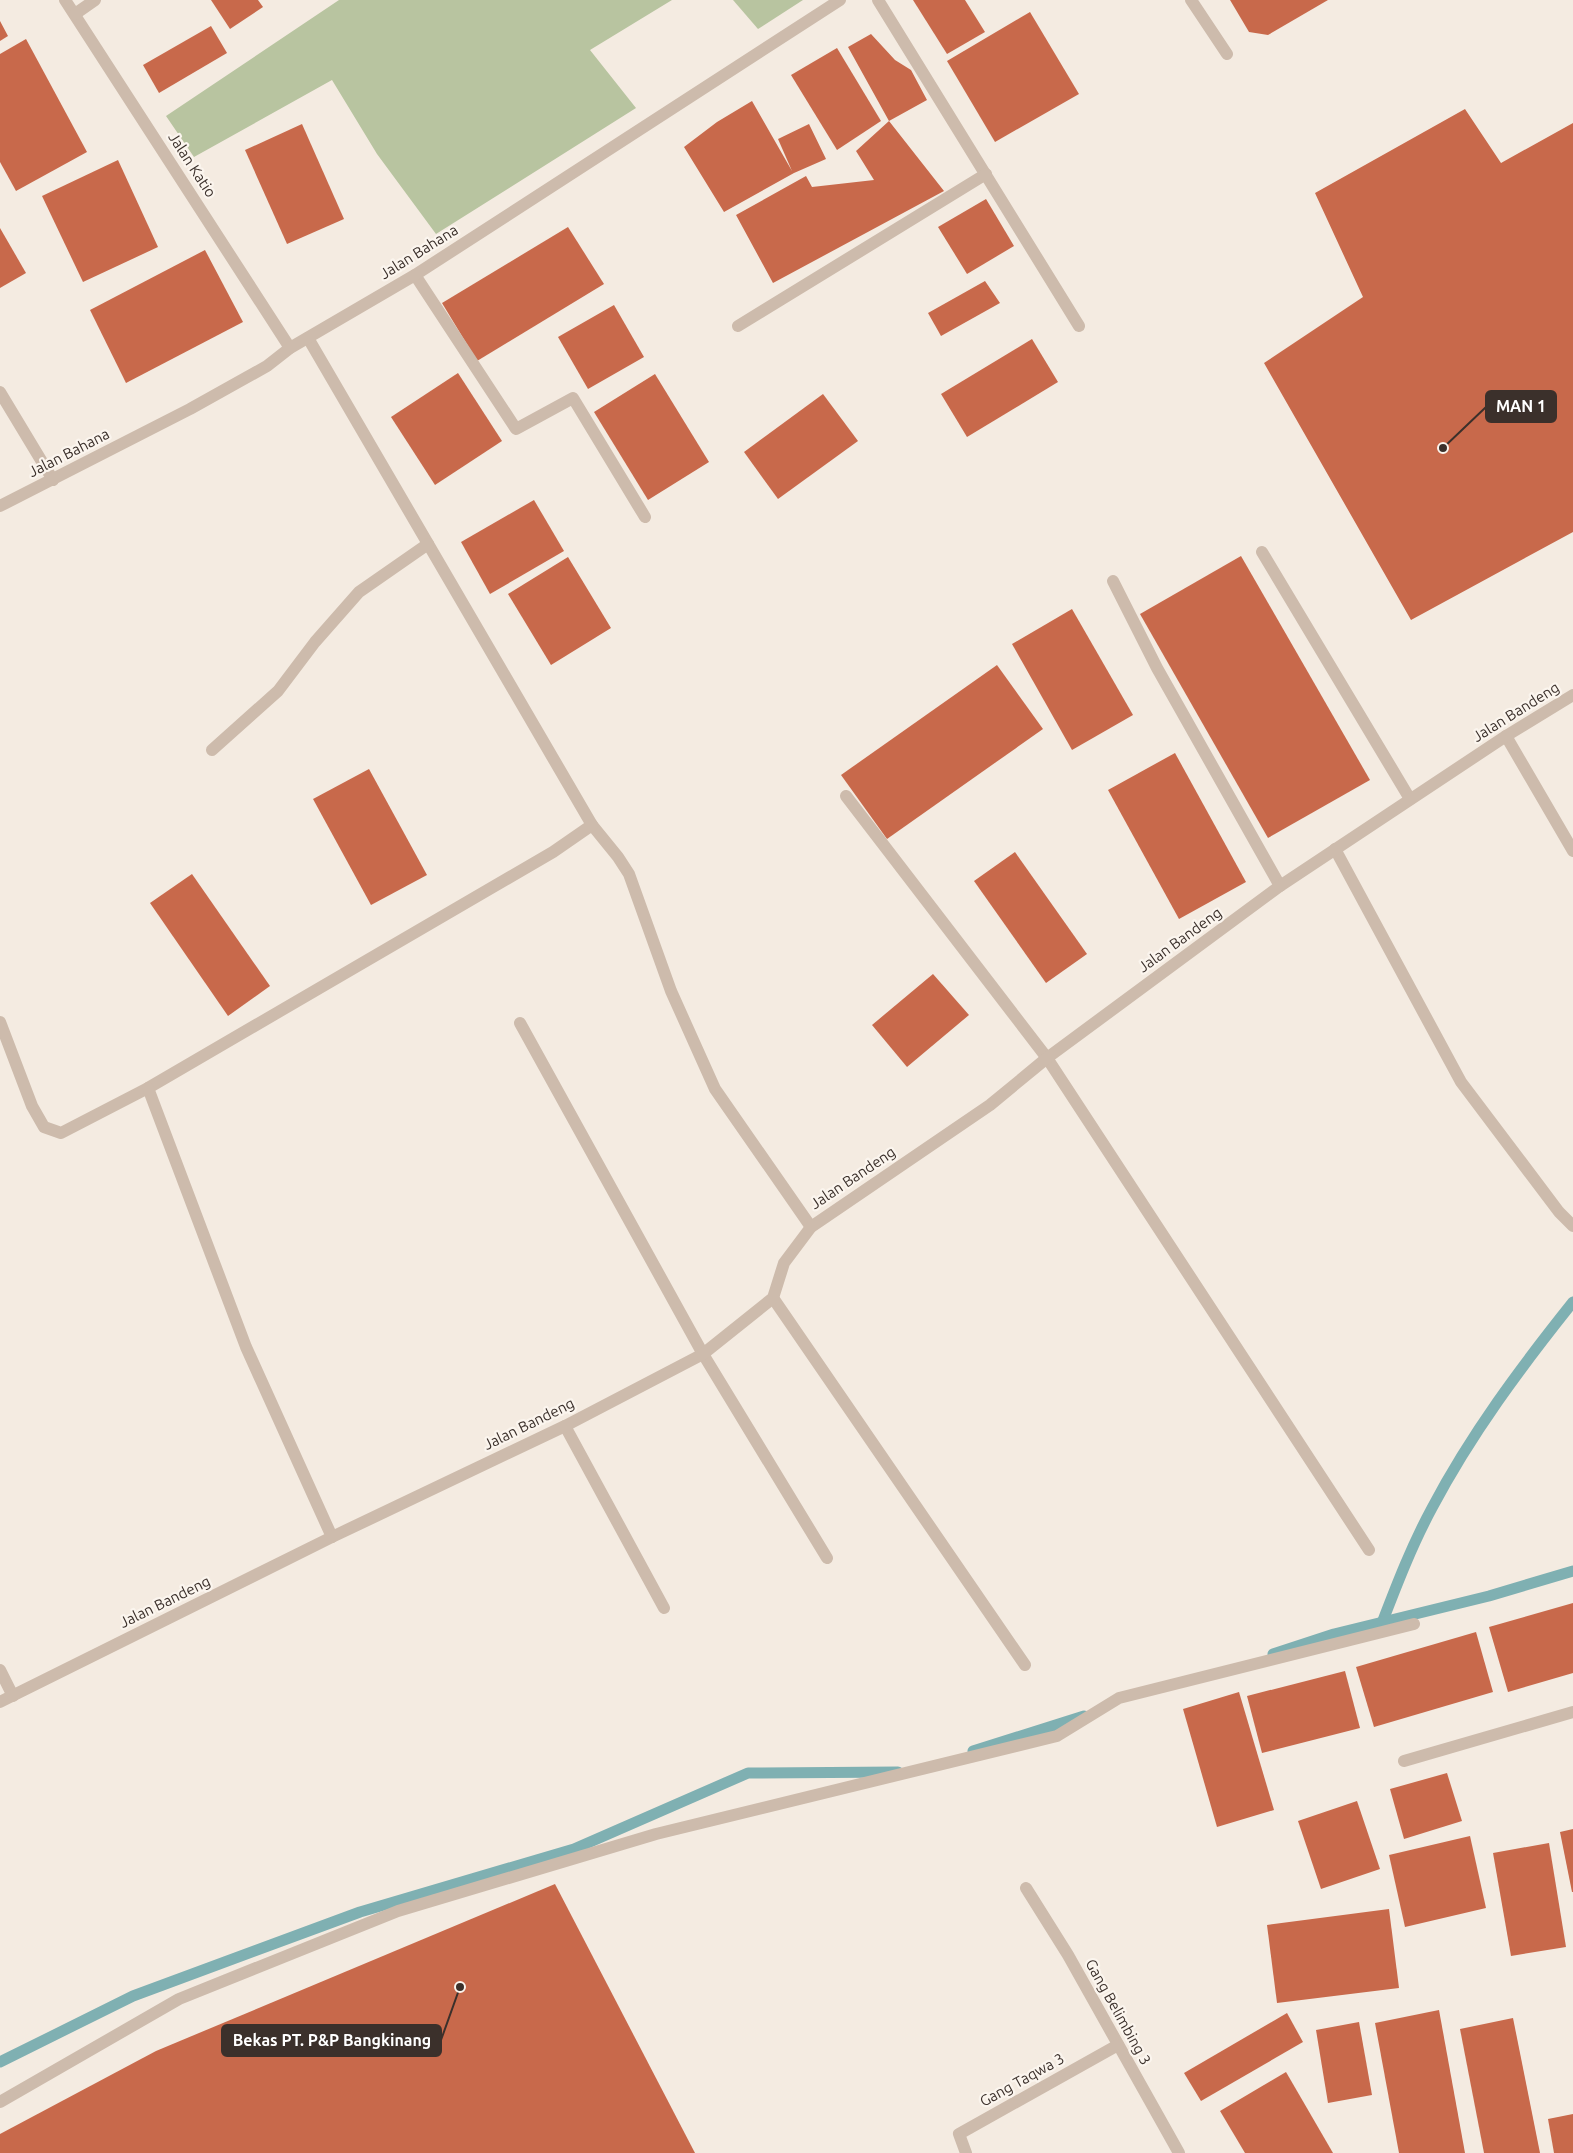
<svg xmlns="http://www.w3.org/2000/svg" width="1573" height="2153" font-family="Ubuntu,sans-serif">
	<rect width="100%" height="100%" fill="#f4ebe1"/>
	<!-- green -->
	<g fill="#b8c4a0">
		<polygon points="339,0 672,0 590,50 636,108 436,234 377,154 332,80 194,157 166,116"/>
		<polygon points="733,0 803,0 758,29"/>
	</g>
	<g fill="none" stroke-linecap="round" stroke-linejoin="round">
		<!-- stream -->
		<g stroke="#7fb0b2" stroke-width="11">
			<path d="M 1382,1623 C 1397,1584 1412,1545 1432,1508 C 1471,1434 1521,1367 1573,1302"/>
			<polyline points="1273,1654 1334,1634 1489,1596 1573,1571"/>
			<polyline points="973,1751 1084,1716"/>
			<polyline points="0,2062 133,1996 360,1912 574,1849 748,1773 898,1772"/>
		</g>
	</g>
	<!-- building -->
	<g fill="#c8694b">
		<polygon points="211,0 258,0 263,7 230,29"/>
		<polygon points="913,0 965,0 985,32 947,54"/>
		<polygon points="1230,0 1328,0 1268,35 1249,32"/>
		<polygon points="1030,12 1079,94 995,142 947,61"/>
		<polygon points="0,21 8,36 0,41"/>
		<polygon points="211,26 227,53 159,93 143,65"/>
		<polygon points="871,34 895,60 911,70 927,100 889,121 848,47"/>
		<polygon points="26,39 87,152 16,191 0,162 0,54"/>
		<polygon points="837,48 881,121 837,150 791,75"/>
		<polygon points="752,101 792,171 778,139 809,124 826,159 794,173 724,212 684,147 717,122"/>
		<polygon points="1465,109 1501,163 1573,123 1573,532 1411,620 1264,363 1363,297 1315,193"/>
		<polygon points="889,121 944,191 773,283 736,215 806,176 812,187 874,180 856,151"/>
		<polygon points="302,124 344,219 287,244 245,150"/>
		<polygon points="118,160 158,247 83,282 42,196"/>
		<polygon points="986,199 1014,246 967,274 938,227"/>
		<polygon points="568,227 604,284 477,361 442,303"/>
		<polygon points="0,228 26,273 0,288"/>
		<polygon points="205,250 243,322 126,383 90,310"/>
		<polygon points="985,281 1000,303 941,336 928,313"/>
		<polygon points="614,305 644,357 588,389 558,337"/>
		<polygon points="1032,339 1058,382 967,437 941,394"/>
		<polygon points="458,373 502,441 435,485 391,417"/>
		<polygon points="655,374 709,462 648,500 594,412"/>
		<polygon points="823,394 858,441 778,499 744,452"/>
		<polygon points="534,500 564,551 490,594 461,542"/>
		<polygon points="1241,556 1370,780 1268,838 1140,614"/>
		<polygon points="568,557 611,628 551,665 508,594"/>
		<polygon points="1072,609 1133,715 1072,750 1012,644"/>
		<polygon points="997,665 1043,729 887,839 841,775"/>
		<polygon points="1175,753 1246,882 1179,919 1108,790"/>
		<polygon points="369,769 427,875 371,905 313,799"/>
		<polygon points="1015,852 1087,954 1046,983 974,881"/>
		<polygon points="192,874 270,986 228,1016 150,903"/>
		<polygon points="933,974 969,1015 907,1067 872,1025"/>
		<polygon points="1573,1603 1573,1673 1508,1692 1489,1627"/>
		<polygon points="1476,1632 1493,1692 1374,1727 1356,1667"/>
		<polygon points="1345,1671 1360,1728 1262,1753 1247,1696"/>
		<polygon points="1239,1692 1274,1810 1217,1827 1183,1709"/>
		<polygon points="1447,1773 1462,1821 1404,1839 1390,1789"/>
		<polygon points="1357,1801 1380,1869 1321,1889 1298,1821"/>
		<polygon points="1573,1829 1573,1892 1572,1892 1560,1832"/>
		<polygon points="1470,1836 1486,1908 1405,1927 1389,1855"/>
		<polygon points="1549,1843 1566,1947 1511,1956 1493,1853"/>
		<polygon points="555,1884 695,2153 0,2153 0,2134 156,2051"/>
		<polygon points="1389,1909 1399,1988 1277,2003 1267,1925"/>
		<polygon points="1439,2010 1465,2153 1399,2153 1375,2023"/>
		<polygon points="1287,2013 1303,2042 1201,2101 1184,2073"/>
		<polygon points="1513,2018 1540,2153 1484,2153 1460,2029"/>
		<polygon points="1359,2022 1372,2095 1328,2103 1316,2030"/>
		<polygon points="1286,2072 1333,2153 1245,2153 1220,2111"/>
		<polygon points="1573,2114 1573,2153 1554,2153 1548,2119"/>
	</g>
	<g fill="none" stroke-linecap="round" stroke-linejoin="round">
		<!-- service -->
		<polyline stroke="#cdbbac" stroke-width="12" points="1404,1761 1573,1712"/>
		<!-- minor -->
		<g stroke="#cdbbac" stroke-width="12">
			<polyline points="65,0 290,348"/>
			<polyline points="878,0 1079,326"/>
			<polyline points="1191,0 1227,54"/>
			<polyline points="75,14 95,0"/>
			<polyline points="415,275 516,429 573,398 645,517"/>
			<polyline points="738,326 986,174"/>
			<polyline points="308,338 592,825 618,857 629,874 671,991 715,1089 811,1227"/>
			<polyline points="0,392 53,480"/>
			<polyline points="0,506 190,409 267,366 290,348 415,275 840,0"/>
			<polyline points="1262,552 1410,799"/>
			<polyline points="1113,581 1157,668 1280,886"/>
			<polyline points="1506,736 1573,851"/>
			<polyline points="212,750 278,691 315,642 359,592 428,544"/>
			<polyline points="846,796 1047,1058 1369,1550"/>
			<polyline points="1335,849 1461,1082 1559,1212 1573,1226"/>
			<polyline points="0,1022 32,1106 44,1127 61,1133 148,1088 553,852 592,825"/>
			<polyline points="520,1023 703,1354 827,1558"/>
			<polyline points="148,1088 246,1347 332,1537"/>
			<polyline points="773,1298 1025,1665"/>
			<polyline points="565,1426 664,1608"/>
			<polyline points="0,1670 13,1696"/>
			<polyline points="1026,1888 1068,1955 1179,2153"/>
			<polyline points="0,2102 179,1999 398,1911 656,1834 1057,1736 1119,1698 1414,1624"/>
			<polyline points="966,2153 959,2134 1118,2045"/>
		</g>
		<!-- tertiary -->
		<polyline stroke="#cdbbac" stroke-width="12" points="0,1702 332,1537 565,1426 703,1354 773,1298 784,1263 811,1227 990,1105 1047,1058 1280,886 1506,736 1573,695"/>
	</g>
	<g text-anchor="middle" stroke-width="4.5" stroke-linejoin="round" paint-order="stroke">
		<!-- street labels -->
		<g font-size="15" fill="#3b302b" stroke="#fbf5ee">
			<text transform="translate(192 165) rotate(57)" y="5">Jalan Katio</text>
			<text transform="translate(419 252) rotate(-32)" y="5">Jalan Bahana</text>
			<text transform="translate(69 453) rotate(-27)" y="5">Jalan Bahana</text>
			<text transform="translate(1516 712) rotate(-32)" y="5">Jalan Bandeng</text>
			<text transform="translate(1180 940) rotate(-36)" y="5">Jalan Bandeng</text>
			<text transform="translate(853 1178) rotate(-34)" y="5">Jalan Bandeng</text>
			<text transform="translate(529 1424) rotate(-26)" y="5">Jalan Bandeng</text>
			<text transform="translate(165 1602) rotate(-26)" y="5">Jalan Bandeng</text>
			<text transform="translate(1118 2012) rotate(61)" y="5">Gang Belimbing 3</text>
			<text transform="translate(1022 2080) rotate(-29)" y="5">Gang Taqwa 3</text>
		</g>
	</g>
	<!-- callouts -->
	<path fill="none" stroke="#3b302b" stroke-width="2" d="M1443 448L1486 407M460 1987L441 2040"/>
	<g fill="#3b302b" stroke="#fbf5ee" stroke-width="2">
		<circle cx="1443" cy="448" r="5"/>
		<circle cx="460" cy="1987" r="5"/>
	</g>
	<g fill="#3b302b" stroke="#3b302b" stroke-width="2">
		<rect x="1486" y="391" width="70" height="31" rx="5"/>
		<rect x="222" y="2025" width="219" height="31" rx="5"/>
	</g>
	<g font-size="16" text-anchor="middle" font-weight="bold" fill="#fff">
		<text x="1521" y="412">MAN 1</text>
		<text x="332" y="2046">Bekas PT. P&amp;P Bangkinang</text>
	</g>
</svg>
